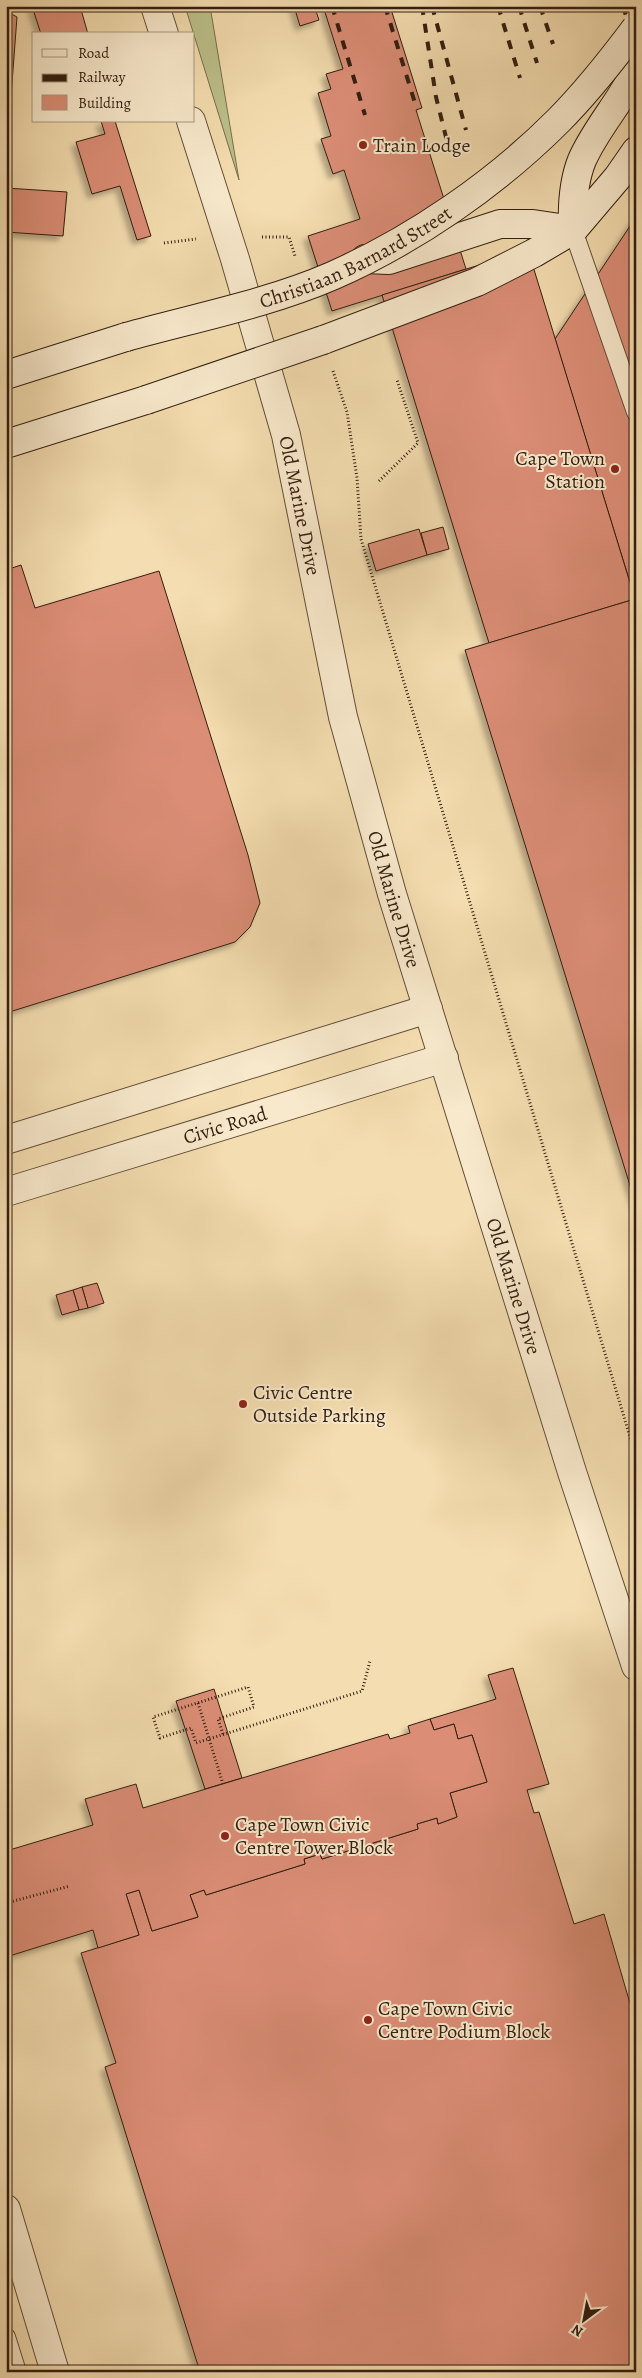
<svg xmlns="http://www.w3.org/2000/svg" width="642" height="2378" font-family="Alegreya,serif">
	<defs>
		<filter id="shadow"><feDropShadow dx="-4.5" dy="4.5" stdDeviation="2.5" flood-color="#0004"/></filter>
	</defs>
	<rect width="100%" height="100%" fill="#f4ddb0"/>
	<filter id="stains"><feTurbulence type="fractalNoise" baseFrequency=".004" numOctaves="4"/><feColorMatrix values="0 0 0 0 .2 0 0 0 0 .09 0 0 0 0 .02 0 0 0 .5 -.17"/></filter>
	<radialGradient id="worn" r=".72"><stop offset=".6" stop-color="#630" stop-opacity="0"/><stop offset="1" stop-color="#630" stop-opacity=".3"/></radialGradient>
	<!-- green -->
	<polygon fill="#bcc08a" stroke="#776f4d" points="185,6 210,6 239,180"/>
	<!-- building -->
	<g fill="#db8d76" stroke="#321e10" filter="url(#shadow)">
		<polygon points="32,6 80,6 88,34 41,34"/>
		<polygon points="294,6 321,6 315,8 319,20 300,26"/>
		<polygon points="323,6 390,6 422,108 416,110 466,269 332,311 308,236 360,219 344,170 333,174 321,139 331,136 318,93 331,89 326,74 343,69"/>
		<polygon points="6,11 17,17 6,162"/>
		<polygon points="101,121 115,121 151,236 137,240 120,186 92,194 76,142 105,134"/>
		<polygon points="6,188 67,192 63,236 6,232"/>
		<polygon points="636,217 636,602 555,339"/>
		<polygon points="528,250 635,599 489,643 382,295"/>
		<polygon points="443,527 449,549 427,555 421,533"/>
		<polygon points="419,529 427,555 376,571 368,544"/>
		<polygon points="21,565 35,608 159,571 248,855 260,903 250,927 235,942 6,1013 6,570"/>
		<polygon points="635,599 636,602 636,1205 465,650"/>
		<polygon points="97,1283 104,1303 88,1308 82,1287"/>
		<polygon points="82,1287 88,1308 79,1310 73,1290"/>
		<polygon points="73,1290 79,1310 62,1315 56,1295"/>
		<polygon points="513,1668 549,1784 527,1790 534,1813 539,1812 574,1924 604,1914 636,2024 636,2372 200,2372 105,2067 116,2063 81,1953 139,1935 126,1894 139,1890 152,1931 198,1917 190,1895 204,1890 206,1895 305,1864 304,1859 320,1854 322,1859 418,1829 417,1824 437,1818 438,1824 457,1817 450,1793 487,1782 472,1735 458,1739 454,1724 434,1730 430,1719 496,1699 488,1675"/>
		<polygon points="214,1689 242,1778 205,1789 176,1701"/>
		<polygon points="430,1719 434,1730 454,1724 458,1739 472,1735 487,1782 450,1793 457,1817 438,1824 437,1818 417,1824 418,1829 322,1859 320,1854 304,1859 305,1864 206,1895 204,1890 190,1895 198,1917 152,1931 139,1890 126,1894 139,1935 98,1948 93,1930 6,1957 6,1851 93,1825 85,1799 136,1784 143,1808 388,1734 390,1739 410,1733 408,1726"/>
	</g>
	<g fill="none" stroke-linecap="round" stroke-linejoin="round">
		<defs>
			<g id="service">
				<polyline points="573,230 636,412"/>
				<polyline points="6,2337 17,2372"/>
			</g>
			<g id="minor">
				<polyline points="155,6 164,34"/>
				<path id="s1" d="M 191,121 L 235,259 L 286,435 L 343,717 L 392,894 L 572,1472 L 636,1666"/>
				<polyline points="6,1140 428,1009"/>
				<path id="s2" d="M 6,1192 L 444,1058"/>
			</g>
			<polyline id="tertiary" points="6,2209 55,2372"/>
			<g id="secondary">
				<path d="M 573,230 C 572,207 573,182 582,160 C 596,128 621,102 636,70"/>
				<polyline points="365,259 389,260 500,224 533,224 573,230"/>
				<polyline points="323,340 477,282 534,253 573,230 618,177 636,151"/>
				<polyline points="6,375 126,337"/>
				<polyline points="6,444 146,400"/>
			</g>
		</defs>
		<!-- service casing -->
		<use href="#service" stroke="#624e38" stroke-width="20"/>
		<!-- minor casing -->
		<use href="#minor" stroke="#624e38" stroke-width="30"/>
		<!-- tertiary casing -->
		<use href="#tertiary" stroke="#624e38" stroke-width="30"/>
		<!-- secondary casing -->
		<use href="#secondary" stroke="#321e10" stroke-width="30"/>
		<!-- path -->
		<g stroke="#321e10" stroke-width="3" stroke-dasharray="1 2.5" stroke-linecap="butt">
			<polyline points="262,237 289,237 295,256"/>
			<polyline points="164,243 196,239"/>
			<polyline points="333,371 347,412 357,478 361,539 636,1457"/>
			<polyline points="379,481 418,443 397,380"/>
			<polyline points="223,1734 218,1719 254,1707 248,1687 153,1717 160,1738 191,1728 196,1743 362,1691 370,1661"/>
			<polyline points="6,1903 70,1886"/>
		</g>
		<!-- service -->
		<use href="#service" stroke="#f8e9cc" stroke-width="18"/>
		<!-- minor -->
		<use href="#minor" stroke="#f8e9cc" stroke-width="28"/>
		<!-- tertiary -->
		<use href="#tertiary" stroke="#f8e9cc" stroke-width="28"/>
		<!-- secondary -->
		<use href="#secondary" stroke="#f8e9cc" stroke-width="28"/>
		<!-- rail -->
		<g stroke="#321e10" stroke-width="4" stroke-dasharray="9 9" stroke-linecap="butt">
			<polyline points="332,6 365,115"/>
			<polyline points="385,6 415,103"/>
			<polyline points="422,6 436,97 448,145"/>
			<polyline points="432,6 466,130"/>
			<polyline points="498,6 520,78"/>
			<polyline points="519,6 537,63"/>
			<polyline points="540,6 553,44"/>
			<polyline points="623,6 636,48"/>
		</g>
		<defs>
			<g id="secondary-bridge">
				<path id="s3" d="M 126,337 C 194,318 267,304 332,276 C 414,240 495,184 558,121 C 587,92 612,60 636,28"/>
				<polyline points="146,400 323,340"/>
			</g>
		</defs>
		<!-- secondary-bridge casing -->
		<use href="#secondary-bridge" stroke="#321e10" stroke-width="30" stroke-linecap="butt"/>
		<!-- path-bridge -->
		<polyline stroke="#321e10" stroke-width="3" stroke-dasharray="1 2.5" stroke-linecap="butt" points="198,1703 223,1784"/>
		<!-- secondary-bridge -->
		<use href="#secondary-bridge" stroke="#f8e9cc" stroke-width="28"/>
	</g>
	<!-- markers -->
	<g fill="#8f2418" stroke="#f8e9cc" stroke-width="2">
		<circle cx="363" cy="145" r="5"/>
		<circle cx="615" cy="469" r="5"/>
		<circle cx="243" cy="1404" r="5"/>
		<circle cx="225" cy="1836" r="5"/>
		<circle cx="368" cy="2020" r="5"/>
	</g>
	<g text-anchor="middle" stroke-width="4" stroke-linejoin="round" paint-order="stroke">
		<!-- poi labels -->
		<g font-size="20" fill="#321e10" stroke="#f8e9cc" text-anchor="start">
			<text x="373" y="152">Train Lodge</text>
			<text x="605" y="465" text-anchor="end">Cape Town<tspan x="605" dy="23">Station</tspan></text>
			<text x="253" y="1399">Civic Centre<tspan x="253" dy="23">Outside Parking</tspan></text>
			<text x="235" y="1831">Cape Town Civic<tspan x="235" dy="23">Centre Tower Block</tspan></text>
			<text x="378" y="2015">Cape Town Civic<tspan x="378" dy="23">Centre Podium Block</tspan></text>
		</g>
		<!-- street labels -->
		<g font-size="20" fill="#321e10" stroke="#f8e9cc">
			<text dy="7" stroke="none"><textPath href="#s3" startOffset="244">Christiaan Barnard Street</textPath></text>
			<text dy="7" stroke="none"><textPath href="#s1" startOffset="400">Old Marine Drive</textPath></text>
			<text dy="7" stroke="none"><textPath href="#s1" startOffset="805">Old Marine Drive</textPath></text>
			<text dy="7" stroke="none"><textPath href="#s2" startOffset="229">Civic Road</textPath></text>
			<text dy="7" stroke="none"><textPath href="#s1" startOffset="1210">Old Marine Drive</textPath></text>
		</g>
	</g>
	<!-- margin -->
	<rect width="642" height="2378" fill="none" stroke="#f4ddb0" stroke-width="25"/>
	<rect x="8" y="8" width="627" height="2363" fill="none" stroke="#321e10" stroke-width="2.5"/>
	<rect x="12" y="12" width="617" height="2353" fill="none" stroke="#321e10"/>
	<!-- legend -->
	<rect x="32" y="32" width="162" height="90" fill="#f8e9cc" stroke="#a99881"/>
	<rect x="42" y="49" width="25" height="8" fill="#f8e9cc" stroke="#a99881"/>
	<text x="78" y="58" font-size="15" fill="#321e10">Road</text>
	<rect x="42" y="74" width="25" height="8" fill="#321e10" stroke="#a99881"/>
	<text x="78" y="82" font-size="15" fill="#321e10">Railway</text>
	<rect x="42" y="95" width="25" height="15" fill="#db8d76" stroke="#a99881"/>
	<text x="78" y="108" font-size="15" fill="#321e10">Building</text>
	<!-- north arrow -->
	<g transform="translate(584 2320) rotate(212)" stroke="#f8e9cc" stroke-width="4" paint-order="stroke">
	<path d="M0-4L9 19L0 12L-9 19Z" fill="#321e10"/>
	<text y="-8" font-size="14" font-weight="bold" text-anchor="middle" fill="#321e10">N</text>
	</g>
	<rect width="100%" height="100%" filter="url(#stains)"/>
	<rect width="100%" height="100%" fill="url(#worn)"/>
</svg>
